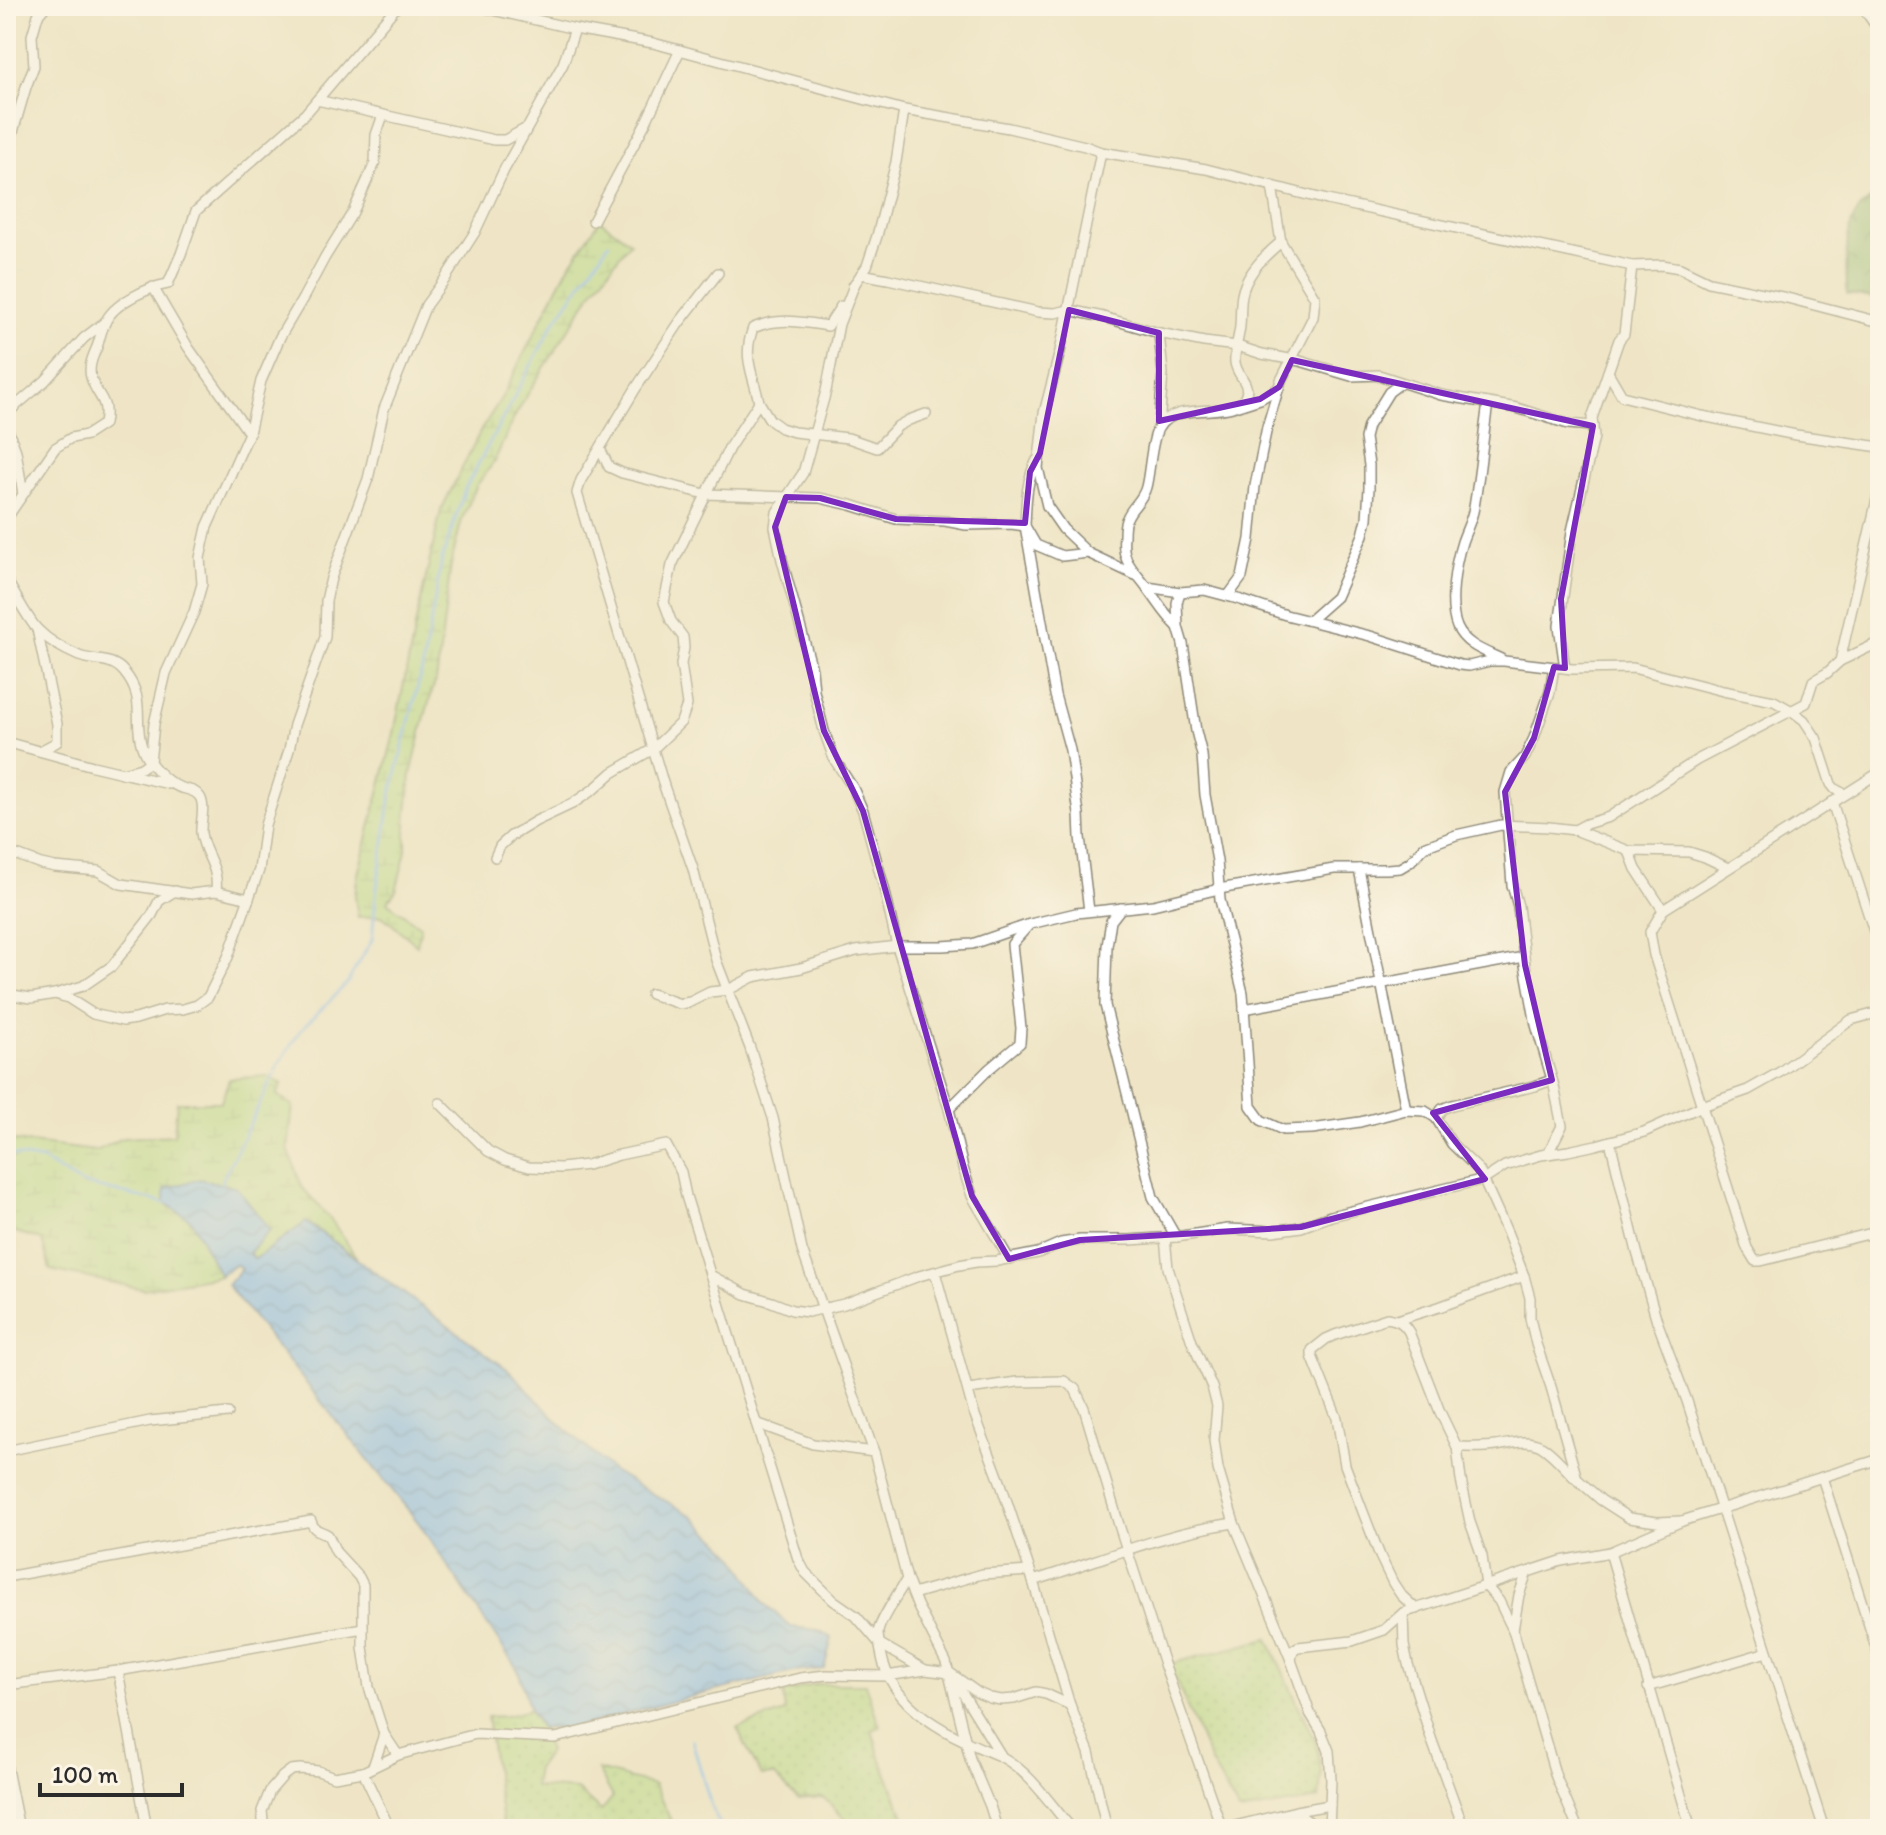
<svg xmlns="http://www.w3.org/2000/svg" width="1886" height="1835" font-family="Itim,sans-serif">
	<defs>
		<pattern id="grass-dots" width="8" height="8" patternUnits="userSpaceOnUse" patternTransform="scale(2)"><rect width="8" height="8" fill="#b3d983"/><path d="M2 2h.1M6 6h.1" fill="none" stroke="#9aba71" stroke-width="1.8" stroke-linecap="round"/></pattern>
		<pattern id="forest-crowns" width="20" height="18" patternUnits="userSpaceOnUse" patternTransform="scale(2)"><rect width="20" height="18" fill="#8eb971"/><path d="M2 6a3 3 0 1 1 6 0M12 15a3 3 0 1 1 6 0" fill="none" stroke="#74975d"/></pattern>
		<pattern id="wetland-marsh" width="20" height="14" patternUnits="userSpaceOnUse" patternTransform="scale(2)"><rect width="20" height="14" fill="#b3d983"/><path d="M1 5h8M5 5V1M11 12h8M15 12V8" fill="none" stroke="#9aba71"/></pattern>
		<pattern id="water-waves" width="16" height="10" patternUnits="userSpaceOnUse" patternTransform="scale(2)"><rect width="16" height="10" fill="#80b9f1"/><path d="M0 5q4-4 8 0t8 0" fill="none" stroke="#6997c3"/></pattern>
	</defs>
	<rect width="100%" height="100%" fill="#fcf5e5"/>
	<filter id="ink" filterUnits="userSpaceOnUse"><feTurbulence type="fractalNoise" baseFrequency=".0125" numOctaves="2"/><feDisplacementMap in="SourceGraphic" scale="16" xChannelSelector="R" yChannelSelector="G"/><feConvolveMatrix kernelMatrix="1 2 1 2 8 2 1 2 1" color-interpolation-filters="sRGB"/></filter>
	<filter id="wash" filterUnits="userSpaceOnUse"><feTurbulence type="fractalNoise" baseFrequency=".006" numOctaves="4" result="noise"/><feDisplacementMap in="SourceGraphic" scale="32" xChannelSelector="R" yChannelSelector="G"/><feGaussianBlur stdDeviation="1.8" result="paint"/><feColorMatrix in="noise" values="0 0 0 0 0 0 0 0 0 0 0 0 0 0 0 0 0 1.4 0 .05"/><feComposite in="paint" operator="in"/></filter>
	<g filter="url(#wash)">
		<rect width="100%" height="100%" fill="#efe5c6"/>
		<!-- grass -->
		<g fill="url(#grass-dots)" stroke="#6f8257" stroke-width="2">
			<polygon points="1268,1639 1317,1746 1321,1772 1319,1799 1239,1812 1211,1763 1169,1664"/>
			<polygon points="818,1684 865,1684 880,1727 872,1730 881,1760 909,1829 855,1829 823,1797 798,1799 774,1775 761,1776 737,1728 785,1712 783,1693"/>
			<polygon points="530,1710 541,1728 549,1751 537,1768 534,1787 577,1790 601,1811 613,1797 598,1770 654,1785 675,1829 503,1829 487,1717 506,1716"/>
		</g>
		<!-- forest -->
		<path fill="url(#forest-crowns)" stroke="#5c724e" stroke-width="2" d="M 1880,196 L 1880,301 L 1873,298 L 1847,294 C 1847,261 1839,208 1880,196 Z"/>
		<!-- wetland -->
		<g fill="url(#wetland-marsh)" stroke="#6f8257" stroke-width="2">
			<polygon points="600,220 630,242 591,294 532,387 514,418 494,462 477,485 462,519 451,564 437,675 425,716 411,775 406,821 406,851 396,891 387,902 421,927 417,945 382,916 358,917 355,897 357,878 393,738 417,617 441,510 481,430 502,397 567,269"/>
			<polygon points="266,1076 282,1083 277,1095 293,1106 288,1149 302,1187 332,1221 357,1258 306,1222 255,1259 249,1253 270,1230 192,1221 220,1276 143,1289 50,1270 42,1240 6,1229 6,1140 96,1151 123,1138 174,1135 177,1102 221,1102 229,1079"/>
		</g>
		<!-- water -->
		<polygon fill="url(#water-waves)" stroke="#56728e" stroke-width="2" points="199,1179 236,1187 270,1230 249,1253 255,1259 306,1222 510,1371 559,1423 614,1472 691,1515 735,1556 764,1603 791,1627 819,1630 832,1638 824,1669 793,1672 682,1699 566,1730 541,1728 530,1710 518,1670 418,1522 227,1285 241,1269 236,1264 220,1276 192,1221 165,1203 165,1189"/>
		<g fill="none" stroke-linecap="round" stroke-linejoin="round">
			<!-- stream -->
			<g stroke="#80b9f1" stroke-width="3">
				<polyline points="6,1154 42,1160 80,1183 165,1203"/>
				<polyline points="221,1183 279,1064 300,1031 347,983 372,940 376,894 391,795 422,669 442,559 465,489 552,326 609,243"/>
				<polyline points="692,1740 711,1806 722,1829"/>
			</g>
		</g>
	</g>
	<g filter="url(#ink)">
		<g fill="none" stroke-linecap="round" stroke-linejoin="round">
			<defs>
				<g id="minor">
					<polyline points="476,6 575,29 653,43 904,110 1009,128 1085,146 1101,152 1206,169 1327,200 1632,266 1662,265 1680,268 1709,282 1787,298 1880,322"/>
					<polyline points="1862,6 1880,32"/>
					<polyline points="317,100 494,140 505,140 525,129"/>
					<polyline points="1101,152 1060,351 1044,413 1038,468 1047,506 1063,529 1088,553 1135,575"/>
					<polyline points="6,156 26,87 34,66 32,36 38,15 46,6"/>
					<polyline points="593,221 646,122 680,50"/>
					<polyline points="718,273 679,323 636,388 581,480 577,493 664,786 693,869 716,960 750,1048 773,1118 802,1250 874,1452 907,1579 917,1605 946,1662 970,1759 990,1806 997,1829"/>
					<polyline points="861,274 888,279 1038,312 1055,313 1069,310 1103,317 1159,333 1204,342 1237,346 1262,354 1300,361 1351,376 1379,375 1441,395 1517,408 1568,424 1593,426"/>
					<polyline points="855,283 839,324 826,391 803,473 777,512 775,527 782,560 812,669 814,691 824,731 834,759 853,788 863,811 884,888 897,946 949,1109 963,1168 972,1196 1009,1259"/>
					<polyline points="853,286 867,266 877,236 896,162 904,110"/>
					<polyline points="153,287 188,347 249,433"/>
					<polyline points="1608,372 1622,396 1702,416 1796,435 1880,447"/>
					<polyline points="759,402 770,420 781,428 794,432 848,438 877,448 898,426 909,420 926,414"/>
					<path d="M 1488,403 C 1483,438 1480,473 1474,507 C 1472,520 1466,530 1462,542 C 1455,564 1448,605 1457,627 C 1465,645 1484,651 1501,659"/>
					<polyline points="1238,406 1260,399 1279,388"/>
					<polyline points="6,414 45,381 84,338 105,322"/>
					<polyline points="6,424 16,451 23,494"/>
					<polyline points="1159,427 1163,373 1159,333"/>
					<polyline points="600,449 609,467 622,473 705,494 820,498 851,505 896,519 945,521 966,525 1011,524 1025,526 1036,545 1062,556 1088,553"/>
					<path d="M 1037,460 C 1026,480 1026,503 1025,526 L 1055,695 L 1070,750 L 1079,814 L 1080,837 L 1089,911"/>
					<path d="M 6,519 L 55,448 L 71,438 L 87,435 L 104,424 C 109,397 97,399 91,377 C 88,367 93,356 97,347 C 100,339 101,330 105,323 C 113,303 149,287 168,284 L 181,254 L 196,211 L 306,113 L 397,6"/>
					<path d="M 6,579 C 13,591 29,621 38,630 C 49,641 65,650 79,656 C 95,662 112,657 124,672 C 147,699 133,720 142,747 C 147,762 164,781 179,787 C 186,790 195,789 200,797 C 206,807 200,822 201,833 C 204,856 219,865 216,891"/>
					<polyline points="1147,587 1180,592 1204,590 1238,599 1286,615 1370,636 1460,665 1469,666 1490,661 1504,661 1572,669 1633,668 1723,691 1774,701 1792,711 1804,720 1816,738 1831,784 1835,789 1844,794"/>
					<polyline points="1180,592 1177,603 1178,627 1183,644 1196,731 1202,755 1205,795 1217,861 1220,900 1243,993 1251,1106 1261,1120 1283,1130 1312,1129 1360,1122 1406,1110 1425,1111 1436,1118 1452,1144 1479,1170 1507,1232 1524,1276 1530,1298 1530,1318 1536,1344 1551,1387 1577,1479 1601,1500 1629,1518 1657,1522 1682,1521"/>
					<polyline points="1228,596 1242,577 1250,539 1255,486 1267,427 1281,380 1313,317 1315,298 1281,242 1272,186"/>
					<polyline points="1310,620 1336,597 1363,535 1367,519 1369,488 1369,465 1365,438 1368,426 1389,392 1401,383"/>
					<path d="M 1178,627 C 1165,615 1158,602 1148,589 C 1134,569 1121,563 1124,536 C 1124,530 1124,522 1127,518 C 1132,506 1143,500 1146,487 C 1150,473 1151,438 1159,427 C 1178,398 1237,422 1246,395 C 1250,382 1236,375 1235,362 C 1234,350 1239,338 1240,326 C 1241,316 1240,305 1242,295 C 1246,274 1265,255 1281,242"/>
					<polyline points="37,629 57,724 57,742 40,751"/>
					<polyline points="1840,661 1880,642"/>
					<polyline points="1565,668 1559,626 1572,531 1594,437 1592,418 1619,340 1624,334 1632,266"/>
					<polyline points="6,742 93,766 169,784"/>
					<polyline points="1880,772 1663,910 1650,932 1654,955 1747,1248 1755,1261 1761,1261 1880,1231"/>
					<polyline points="123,773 141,768 150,762 154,724 166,673 194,612 202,584 200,558 207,527 249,433 261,381 280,337 303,298 325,257 353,212 375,163 376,135 383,115"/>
					<polyline points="1832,802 1880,950"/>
					<polyline points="1575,830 1586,824 1609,817 1697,760 1806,703 1813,681 1827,673 1840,661 1880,486"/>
					<polyline points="6,851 41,864 55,867 98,871 121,884 191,894 216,891 249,899"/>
					<polyline points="1629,851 1636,869 1663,910"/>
					<path d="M 495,857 L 500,846 L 511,836 L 536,821 L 572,804 L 594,789 L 612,773 L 653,749 L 681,722 L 687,705 L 681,664 L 684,648 L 683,637 L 671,621 L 664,602 L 672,565 L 729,448 L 759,402 C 753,373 742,358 753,328 C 778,317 801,322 828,326 L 841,306"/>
					<polyline points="1359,869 1406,1110"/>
					<polyline points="1121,908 1111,921 1107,946 1105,1005 1153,1197 1176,1237"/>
					<polyline points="6,994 31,998 55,994 68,998 93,1014 123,1021 136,1019 165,1010 183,1009 197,1005 208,997 228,957 259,870 265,825 289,750 294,725 325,637 326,601 331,578 368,479 384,409 426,305 445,279 475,232 504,170 563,64 575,29"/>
					<polyline points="55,994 83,986 112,966 152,915 159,901 175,891"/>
					<polyline points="651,994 680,1004 690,1002 710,992 728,990 753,977 801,968 856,951 897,946 942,946 972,944 1030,924 1076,913 1153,905 1219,889 1334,869 1387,869 1400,868 1410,862 1424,847 1456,835 1501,825 1549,827 1575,830 1629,851 1689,852 1705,857 1728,868"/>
					<polyline points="1244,1009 1524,957"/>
					<polyline points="440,1103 488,1151 505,1160 529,1167 561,1168 587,1165 619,1155 666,1145 681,1172 686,1196 798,1559 805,1572 833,1600 856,1616 880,1644 925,1670"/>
					<polyline points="949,1109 989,1069 1020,1043 1021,1028 1012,944 1028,926"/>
					<polyline points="1436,1118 1442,1109 1452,1105 1535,1086 1552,1080"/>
					<polyline points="1610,1141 1637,1252 1657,1321 1687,1401 1824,1829"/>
					<polyline points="1548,1153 1562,1126 1554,1086 1536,1025 1525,965 1518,906 1512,885 1505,792 1511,772 1525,757 1534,738 1550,692 1554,667"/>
					<polyline points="1165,1238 1168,1268 1192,1342 1212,1387 1217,1406 1214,1440 1218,1469 1234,1523 1291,1660 1310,1713 1321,1731 1329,1751 1331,1780 1329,1829"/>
					<polyline points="935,1272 973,1410 1001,1484 1030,1571 1070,1705 1089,1752 1107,1829"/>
					<polyline points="712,1276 745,1294 772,1302 792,1310 808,1312 844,1304 919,1276 959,1265 976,1262 997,1261 1038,1253 1061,1243 1080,1240 1130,1240 1176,1237 1228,1229 1273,1231 1301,1227 1331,1216 1485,1179 1505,1166 1524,1160 1541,1155 1568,1151 1596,1145 1644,1132 1702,1106 1748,1090 1780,1072 1851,1020 1880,1012"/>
					<polyline points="1397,1320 1439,1307 1524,1276"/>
					<polyline points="969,1389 1017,1382 1064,1381 1075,1389 1084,1408 1119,1525 1164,1664 1222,1829"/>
					<polyline points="756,1423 813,1444 874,1452"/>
					<path d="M 1457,1447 C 1470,1447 1484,1448 1496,1446 C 1511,1444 1526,1438 1541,1446 C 1553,1453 1564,1467 1574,1477"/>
					<polyline points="6,1451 150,1421 228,1413"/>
					<polyline points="1822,1477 1880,1660"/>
					<polyline points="1610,1552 1691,1829"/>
					<path d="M 6,1577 L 311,1521 C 314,1532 320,1530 328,1535 L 336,1552 L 359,1577 L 363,1585 L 363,1647 L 369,1687 L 384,1734 L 398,1755"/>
					<path d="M 907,1579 C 901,1589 878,1623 878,1633 C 878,1639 880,1646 881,1652 C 890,1710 953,1737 1002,1757"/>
					<path d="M 1033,1581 C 1101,1560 1163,1533 1234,1523"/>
					<polyline points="913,1594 982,1574 1030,1571"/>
					<path d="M 1416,1609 L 1401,1595 L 1393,1583 L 1380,1556 L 1345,1465 L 1337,1418 L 1312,1356 L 1312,1350 L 1326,1339 L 1335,1335 L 1387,1318 C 1398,1320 1403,1322 1409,1332 L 1440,1412 L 1457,1447 L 1461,1480 L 1470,1522 L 1482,1556 L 1486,1586 L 1499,1601 L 1513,1630 L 1556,1777 L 1578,1829"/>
					<polyline points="1403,1613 1404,1645 1408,1664 1431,1738 1464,1829"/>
					<polyline points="6,1629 6,1645"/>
					<polyline points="1513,1630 1519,1595 1527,1572"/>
					<polyline points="1291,1660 1293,1650 1298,1647 1352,1641 1384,1630 1403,1613 1561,1561 1610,1552 1682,1521 1880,1459"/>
					<polyline points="118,1671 147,1829"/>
					<path d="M 954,1679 L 1002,1757 C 1031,1773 1050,1804 1072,1829"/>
					<polyline points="6,1685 118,1671 363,1628"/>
					<polyline points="1648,1687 1767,1652"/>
					<polyline points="6,1764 19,1829"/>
					<polyline points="373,1767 384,1734"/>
					<polyline points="363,1772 390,1829"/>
					<polyline points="1288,1816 1302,1817 1320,1829"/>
					<polyline points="264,1829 262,1811 270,1791 283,1776 291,1770 300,1769 318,1771 334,1777 363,1772 398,1755 476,1734 555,1738 800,1678 826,1675 887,1676 925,1670 950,1673 978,1693 990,1698 1001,1700 1014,1699 1036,1692 1046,1694 1070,1705"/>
					<polyline points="1223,1829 1296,1811 1330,1805"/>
				</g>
			</defs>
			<!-- minor casing -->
			<use href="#minor" stroke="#8d8878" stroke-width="12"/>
			<!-- minor -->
			<use href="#minor" stroke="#fff" stroke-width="9"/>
		</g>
	</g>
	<!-- marked area -->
	<path d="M0 0H1886V1835H0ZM 1069,310 L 1159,333 L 1159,421 L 1260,399 L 1279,387 L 1292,360 L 1593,426 L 1561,599 L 1565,668 L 1554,667 L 1534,738 L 1505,792 L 1525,965 L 1552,1080 L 1433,1113 L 1485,1179 L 1301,1227 L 1080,1240 L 1009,1259 L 972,1196 L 863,811 L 824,731 L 775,527 L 786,497 L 820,498 L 896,519 L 1025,523 L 1030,472 L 1040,453 Z" fill="#efe5c6" fill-opacity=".55" fill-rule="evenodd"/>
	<path fill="none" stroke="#7b2cbf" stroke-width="6" stroke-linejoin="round" d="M 1069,310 L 1159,333 L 1159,421 L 1260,399 L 1279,387 L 1292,360 L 1593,426 L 1561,599 L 1565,668 L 1554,667 L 1534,738 L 1505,792 L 1525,965 L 1552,1080 L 1433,1113 L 1485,1179 L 1301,1227 L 1080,1240 L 1009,1259 L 972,1196 L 863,811 L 824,731 L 775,527 L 786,497 L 820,498 L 896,519 L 1025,523 L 1030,472 L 1040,453 Z"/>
	<!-- margin -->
	<rect width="1886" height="1835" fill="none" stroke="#fcf5e5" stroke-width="32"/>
	<!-- scale -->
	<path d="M40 1783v12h142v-12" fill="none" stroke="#2b2b2b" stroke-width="4"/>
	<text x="52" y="1783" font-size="24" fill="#2b2b2b" stroke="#fcf5e5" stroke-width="6" paint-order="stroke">100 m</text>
</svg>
